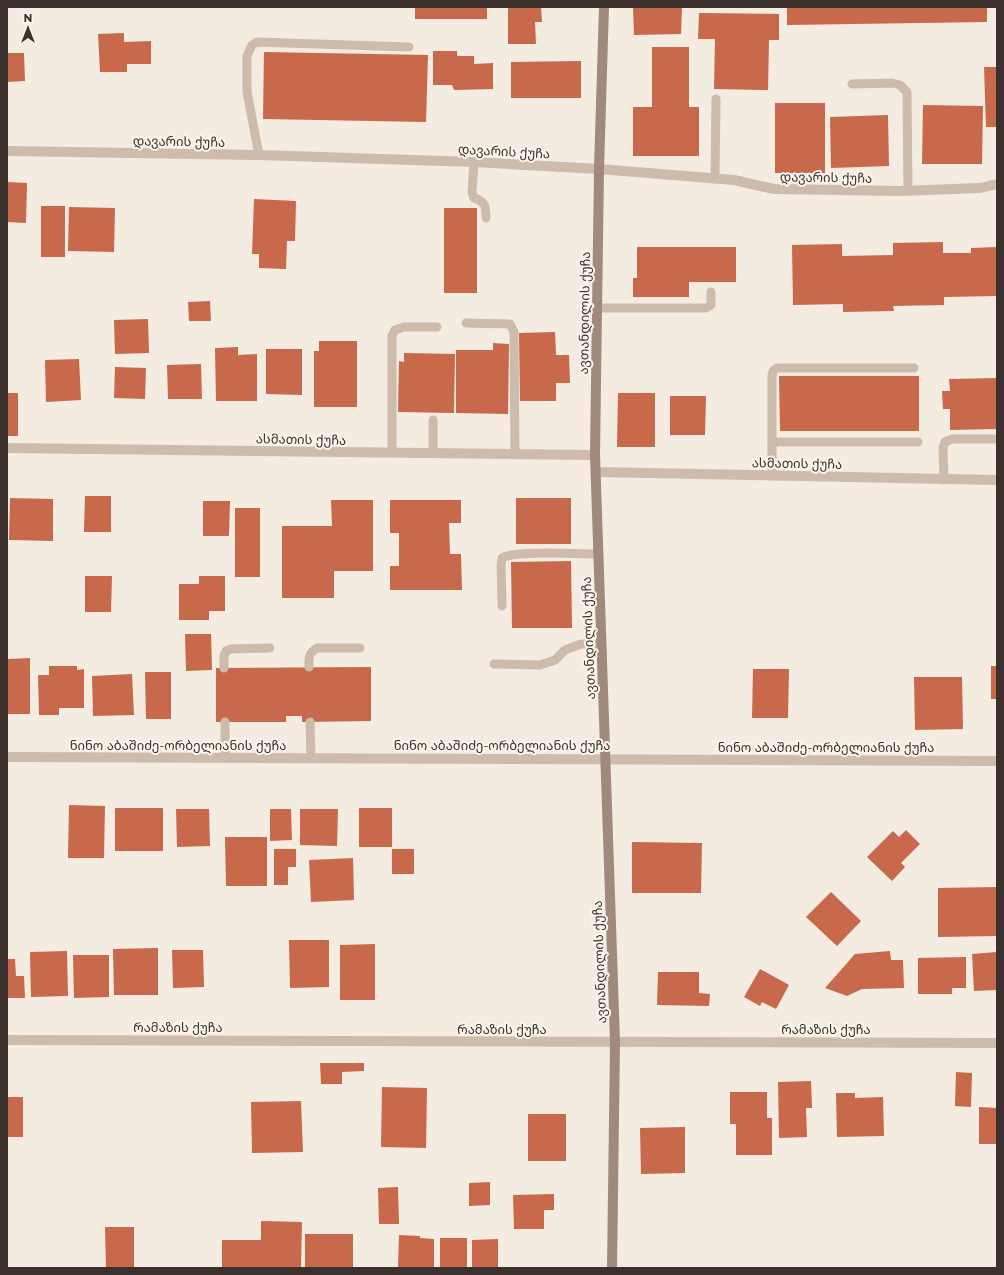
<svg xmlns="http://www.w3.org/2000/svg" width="1004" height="1275" font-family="Montserrat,'Noto Sans Georgian',sans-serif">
	<rect width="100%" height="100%" fill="#f4ebe1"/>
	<!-- building -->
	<g fill="#c8694b">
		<rect x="415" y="7" width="72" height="12"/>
		<polygon points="508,7 541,7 542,22 535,22 536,44 508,44"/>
		<polygon points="633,7 682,7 681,34 634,35"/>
		<polygon points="787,7 987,7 987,22 787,25"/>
		<polygon points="699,13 779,14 779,40 769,40 768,90 714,89 715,39 698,39"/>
		<polygon points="124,33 124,42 151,41 151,64 127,64 127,72 100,72 98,34"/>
		<polygon points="652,47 689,47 689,107 699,107 699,156 633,156 633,107 652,107"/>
		<polygon points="433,51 457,51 457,56 474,56 474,64 493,63 493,89 454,90 452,85 433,85"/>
		<polygon points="264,52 428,55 426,122 263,119"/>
		<polygon points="7,53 24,53 25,81 7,82"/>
		<polygon points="581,61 581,98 511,98 511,62"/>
		<polygon points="984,67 997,67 997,127 986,127"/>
		<rect x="775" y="103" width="50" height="70"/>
		<polygon points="923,105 983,106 982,164 922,164"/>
		<polygon points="888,115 889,166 831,168 830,117"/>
		<polygon points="7,182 27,183 26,223 7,222"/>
		<polygon points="254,199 296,201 295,241 287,241 286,269 259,268 259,254 252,254"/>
		<rect x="41" y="206" width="24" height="51"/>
		<polygon points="69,207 115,208 114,252 68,251"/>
		<rect x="444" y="208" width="33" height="85"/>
		<polygon points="943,242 943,253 971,253 971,248 997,247 997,296 944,297 944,305 893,306 894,311 843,312 843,304 793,305 792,245 842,244 842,256 893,255 893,243"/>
		<polygon points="637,247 736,247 736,282 689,282 689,297 633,297 633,278 637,278"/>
		<polygon points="210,301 211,321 189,321 188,302"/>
		<polygon points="148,319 149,353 115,354 114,320"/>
		<polygon points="555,332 556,355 569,355 570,383 556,383 556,401 520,401 519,333"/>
		<polygon points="319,341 357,341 357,407 314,407 314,351 319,351"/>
		<polygon points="493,343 509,344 508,414 456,413 456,350 493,350"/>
		<polygon points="238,347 238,355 257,354 257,401 216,401 215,348"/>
		<polygon points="266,349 302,349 302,395 266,394"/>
		<polygon points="404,353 455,354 454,413 398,412 399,361 404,362"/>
		<polygon points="79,359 81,400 46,402 45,360"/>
		<polygon points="201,364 202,399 168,399 167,365"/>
		<polygon points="115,367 146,368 145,399 114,398"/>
		<polygon points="779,376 919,376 919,431 780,431"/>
		<polygon points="997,378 997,429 950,430 950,409 943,409 942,391 950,391 949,379"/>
		<rect x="7" y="393" width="11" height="43"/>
		<polygon points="618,393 655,393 655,447 617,447"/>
		<polygon points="670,396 706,396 705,435 670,435"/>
		<polygon points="85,496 111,496 111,532 84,532"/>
		<polygon points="10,498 53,499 53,541 9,540"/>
		<rect x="516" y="498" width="55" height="46"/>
		<polygon points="331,500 373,500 373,571 334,571 334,598 282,598 282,526 332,526"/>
		<polygon points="390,500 461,500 461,523 449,523 450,554 461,554 462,590 390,590 390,566 399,566 399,533 390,533"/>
		<polygon points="203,501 230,501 229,536 203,536"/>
		<rect x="235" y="508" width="25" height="69"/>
		<polygon points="571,561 572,628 512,628 511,562"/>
		<polygon points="85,576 112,576 111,612 85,612"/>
		<polygon points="199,576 225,576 225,611 209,611 209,620 179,620 179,584 199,584"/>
		<polygon points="185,634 211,634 212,670 186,671"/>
		<polygon points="7,653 8,653 8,659 30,658 30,714 7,714"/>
		<polygon points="49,666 77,666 77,670 84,669 84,708 59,708 59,715 39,715 38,675 49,675"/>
		<rect x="991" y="666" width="6" height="33"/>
		<polygon points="371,667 371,721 302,722 302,716 286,716 286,722 216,722 216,668"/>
		<polygon points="753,669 789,669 788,718 752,718"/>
		<polygon points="145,672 171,672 171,719 146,719"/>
		<polygon points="132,674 134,715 93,716 92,676"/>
		<polygon points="914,677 962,677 963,729 915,730"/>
		<polygon points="69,805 105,806 104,858 68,858"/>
		<rect x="115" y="808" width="48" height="43"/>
		<rect x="359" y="808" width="33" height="39"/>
		<polygon points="176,809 209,809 210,846 177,847"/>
		<polygon points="270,809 291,809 292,840 270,841"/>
		<polygon points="300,809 338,809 337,846 300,845"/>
		<polygon points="906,830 920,844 901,863 905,867 892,881 867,857 893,831 899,837"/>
		<polygon points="225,837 267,837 267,886 226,886"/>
		<polygon points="632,842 702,843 701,893 632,893"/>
		<polygon points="274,849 296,849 296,867 288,867 288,885 274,885"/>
		<rect x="392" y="849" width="22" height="25"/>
		<polygon points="353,858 354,900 311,902 309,860"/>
		<polygon points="997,887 997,936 938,937 938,888"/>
		<polygon points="831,892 861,921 837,946 806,917"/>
		<polygon points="289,940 329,940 329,987 290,988"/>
		<polygon points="375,944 375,1000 340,1000 340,945"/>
		<polygon points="158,948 158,995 114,995 113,949"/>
		<polygon points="172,950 203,950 204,987 173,988"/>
		<polygon points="67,951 68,996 31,997 30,952"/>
		<polygon points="890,951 891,960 903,960 904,988 862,989 847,996 825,988 855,954"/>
		<polygon points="997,952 997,990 974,991 972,954"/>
		<polygon points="73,955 109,955 109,997 74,998"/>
		<polygon points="966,957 966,988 952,988 952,994 918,994 918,958"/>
		<polygon points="7,959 15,959 16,976 24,976 25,998 7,998"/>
		<polygon points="760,969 789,985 776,1009 762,1002 760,1006 744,997"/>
		<polygon points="658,972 699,972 699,993 710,994 709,1006 657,1005"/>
		<polygon points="320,1063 364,1063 364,1071 342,1072 342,1084 321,1084"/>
		<polygon points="956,1072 972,1073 971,1107 955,1106"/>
		<polygon points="811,1081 812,1108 806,1108 807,1137 779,1138 778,1082"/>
		<polygon points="382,1087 427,1088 426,1148 381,1147"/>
		<polygon points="730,1092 767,1092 767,1118 772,1118 772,1155 736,1155 736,1124 730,1124"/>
		<polygon points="836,1093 855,1093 855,1098 883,1097 884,1136 837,1137"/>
		<rect x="7" y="1097" width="16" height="40"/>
		<polygon points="301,1101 303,1152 252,1153 251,1102"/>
		<polygon points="979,1107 997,1108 997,1144 979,1144"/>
		<rect x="528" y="1114" width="38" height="47"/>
		<polygon points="685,1127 685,1173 641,1174 640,1128"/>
		<polygon points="490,1182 490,1205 469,1206 469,1183"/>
		<polygon points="398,1187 399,1224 379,1224 378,1188"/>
		<polygon points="554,1194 554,1210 544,1210 544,1229 514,1229 513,1195"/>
		<polygon points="261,1221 302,1222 301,1268 222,1268 222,1240 261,1240"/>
		<polygon points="105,1227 134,1227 134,1268 106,1268"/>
		<rect x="305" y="1234" width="48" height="34"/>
		<polygon points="399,1235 420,1236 420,1238 434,1239 434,1268 398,1268"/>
		<rect x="440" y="1238" width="27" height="30"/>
		<polygon points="498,1239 498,1268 472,1268 472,1240"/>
	</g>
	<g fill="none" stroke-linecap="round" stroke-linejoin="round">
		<!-- lane -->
		<g stroke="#cdbbac" stroke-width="9">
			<polyline points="852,84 892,83 900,85 907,92 908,191"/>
			<polyline points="259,155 247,92 247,56 252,45 257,42 409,47"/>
			<path d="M 474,162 L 472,192 L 474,198 C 486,202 486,207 486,218"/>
			<polyline points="715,179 716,99"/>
			<polyline points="597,308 706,308 711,305 711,292"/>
			<polyline points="466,323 510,324 514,332 515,454"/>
			<polyline points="433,420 433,453"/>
			<polyline points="772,442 918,442"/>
			<polyline points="392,453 392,336 395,330 404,327 437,327"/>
			<polyline points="772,476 772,376 773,371 777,368 914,368"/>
			<polyline points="944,480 943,448 945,442 952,439 997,439"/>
			<path d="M 502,606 L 501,565 L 502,558 C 515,550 580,554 598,554"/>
			<polyline points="494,664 540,665 555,660 565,650 581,644 601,644"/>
			<path d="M 309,667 C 309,657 308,654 317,648 L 360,648"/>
			<polyline points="224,668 224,656 226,651 231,649 270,648"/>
			<polyline points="225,722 225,758"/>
			<polyline points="310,722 311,758"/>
		</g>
		<!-- street -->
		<g stroke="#cdbbac" stroke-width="10">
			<polyline points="7,151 259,155 474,162 599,169 734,180 774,189 900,191 980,188 997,184"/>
			<polyline points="7,448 595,455"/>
			<polyline points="596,472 997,480"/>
			<polyline points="7,757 997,761"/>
			<polyline points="7,1040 997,1043"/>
		</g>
		<!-- secondary -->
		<polyline stroke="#a18a7d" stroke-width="10" points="604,7 599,169 595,455 615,1042 612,1268"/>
	</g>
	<g text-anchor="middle" stroke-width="4" stroke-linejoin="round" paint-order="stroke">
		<!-- street labels -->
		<g font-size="13" fill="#3b302b" stroke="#fbf5ee">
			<text transform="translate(179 141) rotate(1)" y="5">დავარის ქუჩა</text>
			<text transform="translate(504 151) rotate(3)" y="5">დავარის ქუჩა</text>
			<text transform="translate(826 177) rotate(1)" y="5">დავარის ქუჩა</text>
			<text transform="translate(584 313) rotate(-89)" y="5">ავთანდილის ქუჩა</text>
			<text transform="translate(301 439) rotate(1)" y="5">ასმათის ქუჩა</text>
			<text transform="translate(797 463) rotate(1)" y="5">ასმათის ქუჩა</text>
			<text transform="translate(588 638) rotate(-92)" y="5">ავთანდილის ქუჩა</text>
			<text x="178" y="750">ნინო აბაშიძე-ორბელიანის ქუჩა</text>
			<text x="502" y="750">ნინო აბაშიძე-ორბელიანის ქუჩა</text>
			<text x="826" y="752">ნინო აბაშიძე-ორბელიანის ქუჩა</text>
			<text transform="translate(599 962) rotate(-92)" y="5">ავთანდილის ქუჩა</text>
			<text x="178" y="1032">რამაზის ქუჩა</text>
			<text x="502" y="1034">რამაზის ქუჩა</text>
			<text x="826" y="1034">რამაზის ქუჩა</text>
		</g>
	</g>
	<!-- border -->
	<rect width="1004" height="1275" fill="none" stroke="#3b302b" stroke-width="16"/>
	<!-- north arrow -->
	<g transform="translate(28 28)" stroke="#fbf5ee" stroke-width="3" paint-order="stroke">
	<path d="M0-3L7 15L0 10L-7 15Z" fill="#3b302b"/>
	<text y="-6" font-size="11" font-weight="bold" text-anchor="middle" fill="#3b302b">N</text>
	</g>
</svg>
